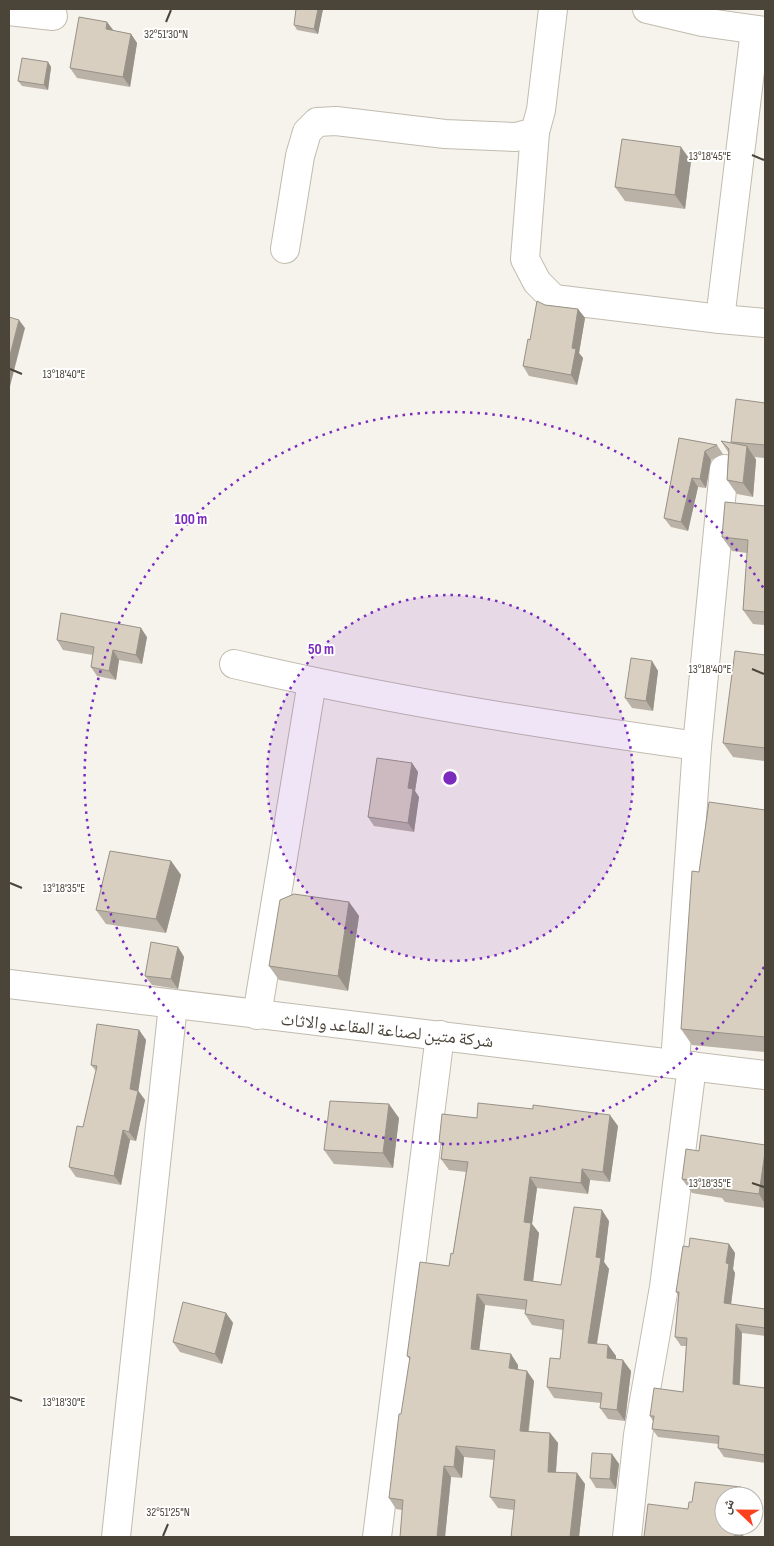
<svg xmlns="http://www.w3.org/2000/svg" width="774" height="1546" font-family="'Sofia Sans Condensed','Noto Naskh Arabic',sans-serif">
	<rect width="100%" height="100%" fill="#f6f3ec"/>
	<g fill="none" stroke-linecap="round" stroke-linejoin="round">
		<defs>
			<g id="street">
				<polyline points="647,9 702,22 765,31"/>
				<polyline points="9,11 53,16"/>
				<polyline points="535,132 525,259 537,282 554,299 720,319 765,323"/>
				<polyline points="285,249 300,156 307,132 317,122 336,121 445,134 516,137 535,132 541,110 553,9"/>
				<polyline points="720,319 755,30"/>
				<path d="M 234,664 C 387,700 541,724 697,746"/>
				<polyline points="9,984 765,1075"/>
				<polyline points="257,1015 312,682"/>
				<polyline points="675,1063 697,746 724,469"/>
				<polyline points="116,1537 173,1005"/>
				<polyline points="377,1537 440,1035"/>
				<polyline points="627,1537 638,1435 664,1287 692,1066"/>
			</g>
		</defs>
		<!-- street casing -->
		<use href="#street" stroke="#c2bbae" stroke-width="30"/>
		<!-- street -->
		<use href="#street" stroke="#fff" stroke-width="28"/>
	</g>
	<!-- wall -->
	<g fill="#bab2a6">
		<polygon points="296,9 323,9 318,34 297,30 294,25"/>
		<polygon points="114,31 131,34 137,43 130,87 77,78 70,68"/>
		<polygon points="48,62 51,67 48,90 22,86 18,81"/>
		<polygon points="691,161 685,209 625,201 615,187"/>
		<polygon points="545,305 578,309 585,318 579,353 583,358 577,385 529,376 523,366 530,340"/>
		<polygon points="765,403 765,458 755,457 756,460 753,497 737,494 727,480 728,452 721,441 732,443 731,442"/>
		<polygon points="679,438 717,445 723,454 711,460 706,488 698,487 688,531 671,527 664,518"/>
		<polygon points="765,506 765,625 753,624 743,610 747,553 732,551 722,537"/>
		<polygon points="147,637 142,664 119,660 116,680 97,676 91,667 93,655 63,650 57,640"/>
		<polygon points="765,655 765,761 733,757 723,743"/>
		<polygon points="652,661 658,671 653,711 632,708 625,698"/>
		<polygon points="412,763 418,772 415,791 419,797 414,832 374,826 368,817"/>
		<polygon points="765,810 765,1052 692,1045 681,1029 699,872"/>
		<polygon points="171,861 181,875 166,933 106,924 96,910"/>
		<polygon points="349,902 359,916 348,991 279,980 269,966"/>
		<polygon points="178,947 184,957 178,989 152,985 145,976"/>
		<polygon points="139,1030 146,1040 138,1090 145,1100 136,1141 130,1140 121,1185 76,1177 69,1167 83,1127 96,1071 91,1065"/>
		<polygon points="399,1118 393,1168 334,1164 324,1150"/>
		<polygon points="477,1118 618,1126 610,1182 590,1180 588,1194 537,1188 532,1224 539,1233 533,1281 561,1285 609,1221 604,1262 609,1269 597,1344 608,1345 616,1356 616,1359 631,1371 625,1421 608,1419 600,1408 601,1403 554,1398 547,1387 560,1359 563,1330 532,1325 525,1314 526,1310 485,1305 479,1350 518,1365 518,1369 534,1381 529,1431 550,1433 558,1443 556,1472 577,1473 585,1484 579,1537 511,1537 514,1510 498,1508 490,1497 494,1460 464,1457 462,1478 451,1477 445,1537 400,1537 402,1510 396,1509 389,1498 410,1360 407,1356 449,1266 453,1254 466,1172 449,1170 441,1159 443,1147 439,1142"/>
		<polygon points="765,1145 765,1208 725,1202 722,1198 692,1193 682,1179"/>
		<polygon points="729,1244 735,1253 733,1269 735,1273 731,1304 765,1309 765,1336 742,1333 740,1385 765,1388 765,1463 724,1457 718,1448 718,1444 658,1437 652,1429 653,1421 650,1416 683,1392 686,1346 681,1346 675,1337 678,1295 676,1292 689,1247"/>
		<polygon points="226,1313 233,1323 222,1364 180,1352 173,1342"/>
		<polygon points="612,1454 619,1464 616,1489 596,1488 590,1478"/>
	</g>
	<!-- shaded-wall -->
	<g fill="#979187">
		<polygon points="318,9 323,9 318,34 314,29"/>
		<polygon points="107,22 114,31 106,29"/>
		<polygon points="131,34 137,43 130,87 123,77"/>
		<polygon points="48,62 51,67 48,90 44,85"/>
		<polygon points="681,147 691,161 685,209 675,195"/>
		<polygon points="578,309 585,318 579,353 583,358 577,385 571,375 572,348"/>
		<polygon points="19,320 25,328 9,390 9,359"/>
		<polygon points="747,446 756,460 753,497 743,483"/>
		<polygon points="705,451 711,460 706,488 700,479"/>
		<polygon points="692,478 698,487 688,531 681,522"/>
		<polygon points="141,628 147,637 142,664 136,655"/>
		<polygon points="113,650 119,660 116,680 109,671"/>
		<polygon points="652,661 658,671 653,711 646,701"/>
		<polygon points="412,763 418,772 415,791 419,797 414,832 408,823 408,788"/>
		<polygon points="171,861 181,875 166,933 156,919"/>
		<polygon points="349,902 359,916 348,991 338,976"/>
		<polygon points="178,947 184,957 178,989 171,979"/>
		<polygon points="139,1030 146,1040 138,1093 138,1091 145,1100 136,1141 129,1132 130,1089"/>
		<polygon points="389,1104 399,1118 393,1168 383,1153"/>
		<polygon points="610,1115 618,1126 610,1182 603,1172"/>
		<polygon points="123,1130 130,1140 121,1185 114,1176"/>
		<polygon points="765,1152 765,1204 759,1194"/>
		<polygon points="582,1169 590,1180 588,1194 581,1183"/>
		<polygon points="530,1177 537,1188 532,1224 539,1233 532,1290 524,1280 524,1222"/>
		<polygon points="602,1210 609,1221 604,1262 609,1269 595,1354 588,1343 596,1257"/>
		<polygon points="729,1244 735,1253 733,1269 735,1273 730,1312 724,1303 726,1263"/>
		<polygon points="477,1294 485,1305 478,1360 471,1349"/>
		<polygon points="226,1313 233,1323 222,1364 215,1354"/>
		<polygon points="736,1324 742,1333 739,1393 733,1384"/>
		<polygon points="608,1345 616,1356 615,1369 607,1358"/>
		<polygon points="511,1354 518,1365 517,1379 509,1368"/>
		<polygon points="623,1360 631,1371 625,1421 617,1410"/>
		<polygon points="527,1371 534,1381 527,1441 520,1431"/>
		<polygon points="550,1433 558,1443 555,1483 548,1472"/>
		<polygon points="456,1446 464,1457 462,1478 454,1467"/>
		<polygon points="612,1454 619,1464 616,1489 610,1479"/>
		<polygon points="444,1466 451,1477 445,1537 437,1537"/>
		<polygon points="577,1473 585,1484 579,1537 570,1537"/>
		<polygon points="741,1487 747,1496 739,1496"/>
		<polygon points="736,1526 745,1526 743,1537 734,1537"/>
	</g>
	<!-- building -->
	<g fill="#d8cfc1" stroke="#979187">
		<polygon points="296,9 318,9 314,29 294,25"/>
		<polygon points="79,17 107,22 106,29 131,34 123,77 70,68"/>
		<polygon points="22,58 48,62 44,85 18,81"/>
		<polygon points="622,139 681,147 675,195 615,187"/>
		<polygon points="537,301 545,305 578,309 572,348 576,349 571,375 523,366 528,339 530,340"/>
		<polygon points="9,317 19,320 9,359"/>
		<polygon points="736,399 765,403 765,445 731,442"/>
		<polygon points="679,438 717,445 705,451 700,479 692,478 681,522 664,518"/>
		<polygon points="721,441 747,446 743,483 727,480 729,449"/>
		<polygon points="725,502 765,506 765,612 743,610 748,540 722,537"/>
		<polygon points="61,613 141,628 136,655 113,650 109,671 91,667 94,647 57,640"/>
		<polygon points="735,651 765,655 765,748 723,743"/>
		<polygon points="631,658 652,661 646,701 625,698"/>
		<polygon points="377,758 412,763 408,788 413,789 408,823 368,817"/>
		<polygon points="709,802 765,810 765,1037 681,1029 692,871 699,872"/>
		<polygon points="110,851 171,861 156,919 96,910"/>
		<polygon points="294,894 349,902 338,976 269,966 280,900"/>
		<polygon points="151,942 178,947 171,979 145,976"/>
		<polygon points="97,1024 139,1030 130,1089 138,1091 129,1132 123,1130 114,1176 69,1167 77,1126 83,1127 97,1066 91,1065"/>
		<polygon points="330,1101 389,1104 383,1153 324,1150"/>
		<polygon points="478,1103 533,1109 533,1105 610,1115 603,1172 582,1169 581,1183 530,1177 524,1222 531,1223 524,1280 561,1285 574,1207 602,1210 596,1257 601,1258 588,1343 608,1345 607,1358 623,1360 617,1410 600,1408 602,1393 547,1387 550,1358 560,1359 564,1320 525,1314 527,1300 477,1294 471,1349 511,1354 509,1368 527,1371 520,1431 550,1433 548,1472 577,1473 570,1537 511,1537 515,1500 490,1497 495,1450 456,1446 454,1467 444,1466 437,1537 400,1537 403,1500 389,1498 399,1414 401,1414 410,1357 407,1356 420,1262 449,1266 451,1253 453,1254 468,1162 441,1159 443,1143 439,1142 442,1114 477,1118"/>
		<polygon points="701,1135 765,1145 765,1152 759,1194 715,1188 715,1184 682,1179 686,1149 699,1151"/>
		<polygon points="690,1238 729,1244 726,1263 729,1264 724,1303 765,1309 765,1328 736,1324 733,1384 765,1388 765,1455 718,1448 719,1436 652,1429 654,1416 650,1416 654,1388 683,1392 687,1338 675,1337 679,1292 676,1292 683,1246 689,1247"/>
		<polygon points="183,1302 226,1313 215,1354 173,1342"/>
		<polygon points="592,1453 612,1454 610,1479 590,1478"/>
		<polygon points="695,1482 741,1487 739,1496 724,1496 724,1526 736,1526 734,1537 644,1537 648,1504 688,1509 689,1502 692,1502"/>
	</g>
	<!-- ticks -->
	<path fill="none" stroke="#4b4439" stroke-width="2" d="M 166,22 L 171,10M 752,155 L 764,160M 10,369 L 22,374M 752,669 L 764,674M 10,883 L 22,888M 752,1183 L 764,1187M 10,1397 L 22,1401M 163,1536 L 168,1524"/>
	<!-- distance rings -->
	<circle cx="450" cy="778" r="183" fill="#7b2cbf" fill-opacity=".12"/>
	<g fill="none" stroke="#7b2cbf" stroke-width="2.5" stroke-dasharray="2.5 5">
		<circle cx="450" cy="778" r="183"/>
		<path d="M764 967A366 366 0 1 1 764 589"/>
	</g>
	<g text-anchor="middle" stroke-width="4" stroke-linejoin="round" paint-order="stroke">
		<!-- street labels -->
		<g font-size="18" fill="#4b4439" stroke="#fff">
			<text transform="translate(387 1030) rotate(6)" y="6">شركة متين لصناعة المقاعد والاثاث</text>
		</g>
	</g>
	<g font-size="12" text-anchor="middle" fill="#4b4439" stroke="#fff" stroke-width="4" stroke-linejoin="round" paint-order="stroke">
		<text x="166" y="38">32°51'30"N</text>
		<text x="710" y="160">13°18'45"E</text>
		<text x="64" y="378">13°18'40"E</text>
		<text x="710" y="673">13°18'40"E</text>
		<text x="64" y="892">13°18'35"E</text>
		<text x="710" y="1187">13°18'35"E</text>
		<text x="64" y="1406">13°18'30"E</text>
		<text x="168" y="1516">32°51'25"N</text>
	</g>
	<circle cx="450" cy="778" r="8" fill="#7b2cbf" stroke="#fff" stroke-width="2.5"/>
	<g font-size="15" text-anchor="middle" font-weight="bold" fill="#7b2cbf" stroke="#fff" stroke-width="4" stroke-linejoin="round" paint-order="stroke">
		<text x="191" y="524">100 m</text>
		<text x="321" y="654">50 m</text>
	</g>
	<!-- border -->
	<rect width="774" height="1546" fill="none" stroke="#4b4439" stroke-width="20"/>
	<!-- north arrow -->
	<g transform="translate(739 1511) rotate(292)"><circle r="24" fill="#ffffff" stroke="#b7b4b0"/>
	<path d="M0-4L9 19L0 12L-9 19Z" fill="#fc3f1d"/>
	<text y="-8" font-size="14" font-weight="bold" text-anchor="middle" fill="#4b4439">ش</text>
	</g>
</svg>
